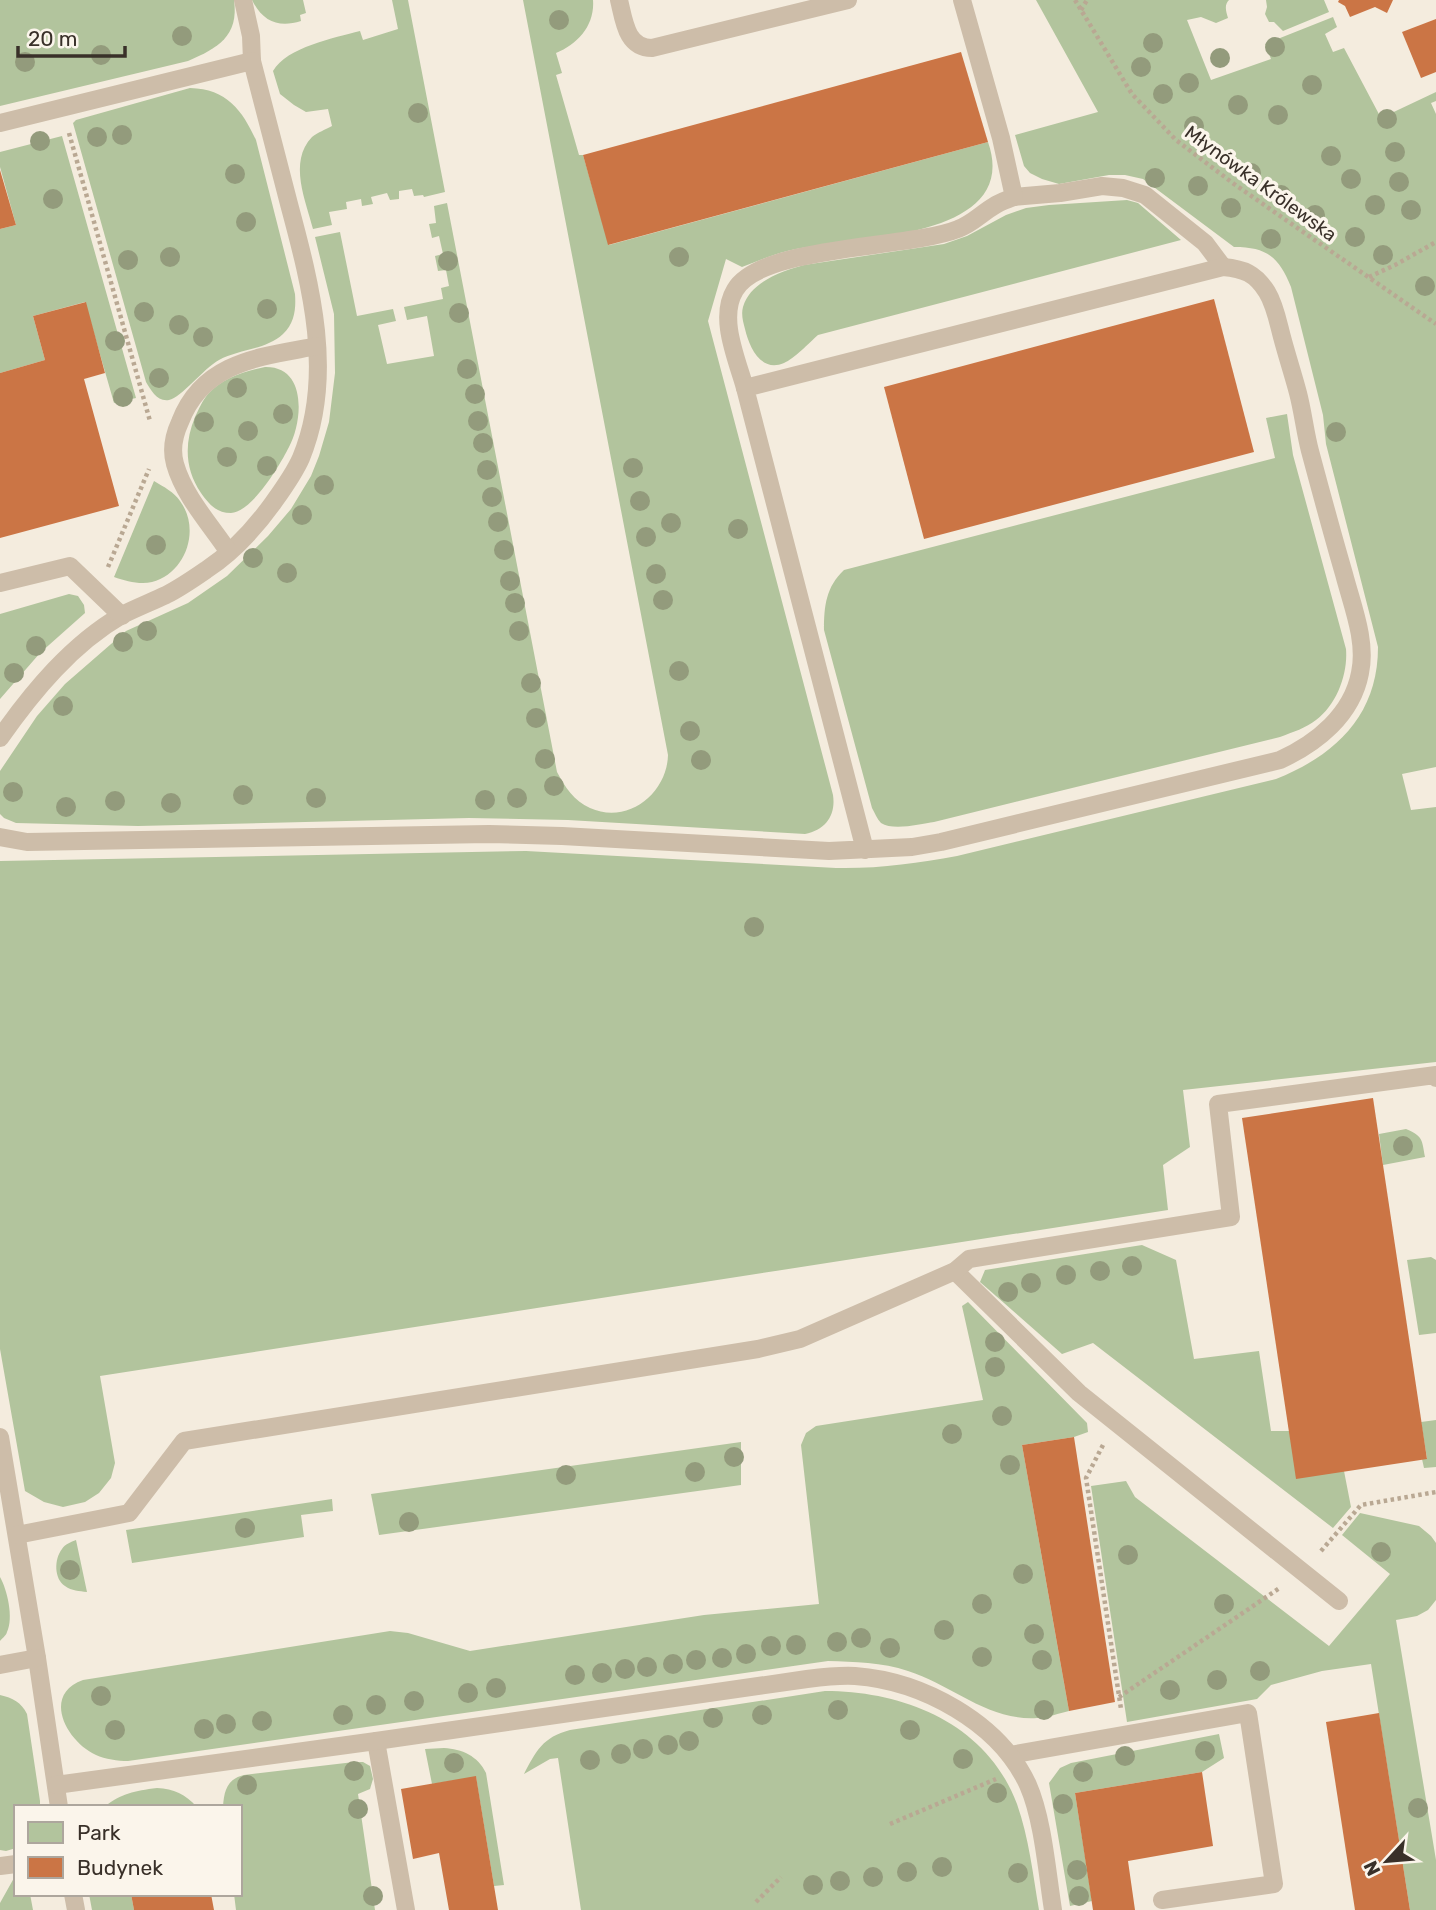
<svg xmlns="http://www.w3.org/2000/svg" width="1436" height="1910" font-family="Rubik,sans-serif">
	<rect width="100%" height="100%" fill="#f4ecde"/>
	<!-- green -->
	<g fill="#b2c49d">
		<path d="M 0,0 L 234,0 C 239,36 218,48 188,61 L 0,106 Z"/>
		<path d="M 252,0 L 303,0 L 306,13 L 300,15 L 301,21 C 279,28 263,22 252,0 Z"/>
		<path d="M 392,0 L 408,0 L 445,192 L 424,197 L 423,195 L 414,196 L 412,189 L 399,191 L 399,199 L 390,200 L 387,193 L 371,197 L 373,204 L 362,206 L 361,199 L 346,202 L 347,209 L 329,212 L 332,225 L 313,229 C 306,201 288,162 312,137 C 317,133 326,129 332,126 L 328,109 L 306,112 L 294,105 L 280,94 L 273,71 C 287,47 334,38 360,31 L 363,40 L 398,29 Z"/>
		<path d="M 523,0 L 593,0 C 595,25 578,44 556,53 L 562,73 L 556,75 L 579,155 L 583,155 L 609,245 L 988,142 C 1021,236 865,237 808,247 C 785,250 764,258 742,267 L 726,259 L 708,321 L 833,795 C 836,815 826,830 805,834 L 568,820 L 469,818 L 138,826 L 16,823 L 4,818 L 0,814 L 0,771 L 37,716 L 65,684 L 126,631 L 188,603 L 227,576 L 268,536 L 291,509 L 311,476 L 319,456 L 329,422 L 335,373 L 334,314 L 315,237 L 340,232 L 357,316 L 393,309 L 396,321 L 378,325 L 387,364 L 434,356 L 427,316 L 407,320 L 404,307 L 443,299 L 441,288 L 449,286 L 446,270 L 438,271 L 435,256 L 443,254 L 439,236 L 432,238 L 429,224 L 436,223 L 434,206 L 447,203 L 557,772 C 565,787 574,801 590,808 C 627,825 667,794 668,755 Z"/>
		<path d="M 1036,0 L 1229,0 C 1224,5 1226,11 1228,18 L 1216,23 L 1201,17 L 1187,20 L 1211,80 L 1271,59 L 1265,44 L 1333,17 L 1337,27 L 1325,34 L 1333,52 L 1344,48 L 1381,118 L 1436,92 L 1436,101 L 1431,103 L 1436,114 L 1436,767 L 1402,774 L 1411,810 L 1436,807 L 1436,1062 L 1183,1090 L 1190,1147 L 1163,1165 L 1168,1210 L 100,1376 L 115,1463 L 111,1478 L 99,1493 L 85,1502 L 63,1507 L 44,1502 L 25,1491 L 0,1349 L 0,861 L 526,851 L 836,868 C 877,869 917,863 957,856 L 1276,779 C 1336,755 1378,715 1378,647 L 1326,444 L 1323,415 L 1291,287 C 1279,257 1267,247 1234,247 L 1143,179 L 1125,175 L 1109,175 L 1059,184 L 1042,179 L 1030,173 L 1024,166 L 1015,135 L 1098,112 Z"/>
		<polygon points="1266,0 1324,0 1329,12 1283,31 1274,22 1269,22 1265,14 1267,7"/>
		<path d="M 190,88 C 227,89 242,110 256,140 L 295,294 C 296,308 295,323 283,334 C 266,350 239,349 219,360 C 204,368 181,398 169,400 C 157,402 151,390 146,382 L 73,123 L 76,120 Z"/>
		<polygon points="62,136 136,398 114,403 85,302 33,316 45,360 0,373 0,229 16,225 0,167 0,152"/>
		<path d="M 1127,200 L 1138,203 L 1181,240 L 818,335 C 809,343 794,359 784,363 C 760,373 749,346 745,329 C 743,322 741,314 743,307 C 750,282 782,271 804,265 L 944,244 L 967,236 L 1006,215 L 1026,208 L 1049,205 Z"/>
		<path d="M 265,367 C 307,366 303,421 289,447 C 280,465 252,512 231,513 C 216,513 209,504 201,493 C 185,469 184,444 195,417 C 199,409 202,401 208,394 C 222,378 245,371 265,367 Z"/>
		<path d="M 1287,414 L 1293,455 L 1346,649 C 1348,674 1337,704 1316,720 C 1306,728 1293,732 1280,737 L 934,822 C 921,824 893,831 881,823 C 877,819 875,813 872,808 L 824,630 C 824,606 826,587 844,570 L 1275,458 L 1266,418 Z"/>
		<path d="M 154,481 C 164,487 174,492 180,501 C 201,529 186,573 152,582 C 140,585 126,581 114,577 Z"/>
		<polygon points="69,594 78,596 84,605 85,613 40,653 0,699 0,614"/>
		<path d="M 1406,1129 C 1423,1136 1422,1140 1425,1157 L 1383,1165 L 1379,1134 Z"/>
		<polygon points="1142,1245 1176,1260 1194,1359 1259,1351 1271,1431 1289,1431 1344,1471 1351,1507 1333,1528 1093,1343 1062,1354 980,1282 985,1270"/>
		<polygon points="1431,1257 1436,1260 1436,1333 1419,1335 1407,1260"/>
		<path d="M 968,1302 L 1087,1423 L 1088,1432 L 1074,1437 L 1022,1445 L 1069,1711 C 1059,1713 1048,1718 1037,1718 C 988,1721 952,1685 908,1671 C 882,1662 854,1662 828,1661 L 128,1761 C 118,1761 105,1759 96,1755 C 67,1742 41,1695 83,1680 L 390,1631 L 408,1633 L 470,1651 L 704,1615 L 819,1604 L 801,1445 L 806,1433 L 816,1426 L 983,1400 L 962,1306 Z"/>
		<polygon points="1436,1420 1436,1467 1424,1468 1422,1459 1427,1458 1421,1422"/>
		<polygon points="741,1442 741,1485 379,1535 371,1494"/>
		<polygon points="1126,1481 1135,1497 1329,1646 1390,1574 1342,1535 1360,1513 1419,1526 1431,1536 1436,1543 1436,1600 1428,1610 1417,1616 1396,1620 1436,1860 1436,1910 1410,1910 1371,1664 1322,1671 1271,1685 1257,1699 1127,1722 1091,1486"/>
		<polygon points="332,1499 333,1511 301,1515 304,1537 132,1563 126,1530"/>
		<path d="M 76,1540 L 87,1592 C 79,1591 72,1591 65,1586 C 54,1579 54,1559 62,1549 C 65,1544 71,1542 76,1540 Z"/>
		<path d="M 0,1577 C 7,1589 14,1618 7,1632 C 6,1636 2,1638 0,1641 Z"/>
		<path d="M 825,1691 C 905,1691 987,1724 1017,1804 C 1029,1838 1033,1875 1039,1910 L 581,1910 L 558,1758 L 550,1759 L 524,1774 C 536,1751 543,1737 570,1730 Z"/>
		<path d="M 0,1695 C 13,1698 21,1702 27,1714 L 40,1801 L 40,1807 L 16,1807 L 16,1848 L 6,1851 L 0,1850 Z"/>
		<polygon points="1219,1734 1224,1758 1202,1772 1075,1793 1092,1901 1070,1906 1049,1783 1060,1768 1071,1763"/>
		<path d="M 444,1748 C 462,1749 478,1756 486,1773 L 504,1885 L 494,1886 L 476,1777 L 432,1784 L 425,1749 Z"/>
		<path d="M 354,1762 L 363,1762 L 370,1766 L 373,1779 L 370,1789 L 358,1794 L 375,1910 L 236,1910 L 234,1894 L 240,1894 L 240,1807 L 223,1807 C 224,1791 227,1779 244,1775 Z"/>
		<path d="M 157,1788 C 174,1789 185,1794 197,1807 L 104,1807 C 122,1793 134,1791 157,1788 Z"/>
		<polygon points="14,1878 16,1878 16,1894 30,1894 33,1910 0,1910 0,1903"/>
		<polygon points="89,1894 131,1894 134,1910 92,1910"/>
	</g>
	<!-- building -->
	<g fill="#cb7545">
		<polygon points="1339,0 1393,0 1387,13 1375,7 1350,17 1345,6 1338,2"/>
		<polygon points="1436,19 1436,72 1421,78 1402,32"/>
		<polygon points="961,52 988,142 608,245 583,155"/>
		<polygon points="0,170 16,225 0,229"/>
		<polygon points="1214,299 1254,452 924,539 884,387"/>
		<polygon points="86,302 105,373 84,379 119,506 0,538 0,373 45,360 33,316"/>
		<polygon points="1373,1098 1427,1459 1296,1479 1242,1118"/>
		<polygon points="1074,1437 1115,1702 1069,1711 1022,1445"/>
		<polygon points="1379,1713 1410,1910 1355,1910 1326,1722"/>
		<polygon points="1202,1772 1213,1846 1128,1861 1135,1910 1093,1910 1075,1793"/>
		<polygon points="476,1776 498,1910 449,1910 439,1853 413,1859 401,1789"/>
		<polygon points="131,1894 211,1894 214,1910 134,1910"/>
	</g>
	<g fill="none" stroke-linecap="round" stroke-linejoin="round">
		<!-- path -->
		<g stroke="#b9a893" stroke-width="4.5" stroke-dasharray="3.5 3.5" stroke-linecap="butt">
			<polyline points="1075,0 1132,94 1176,140 1234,184 1436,324"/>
			<polyline points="1081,10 1087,0"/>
			<polyline points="69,133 150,421"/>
			<polyline points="1369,277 1395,265 1436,242"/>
			<polyline points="108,567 149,469"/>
			<polyline points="1103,1445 1086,1478 1121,1709"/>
			<polyline points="1321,1551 1361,1505 1436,1492"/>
			<polyline points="1119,1697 1281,1587"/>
			<polyline points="890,1824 996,1779"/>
			<polyline points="756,1902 781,1877"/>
		</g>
		<!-- service -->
		<g stroke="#cdbda9" stroke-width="18">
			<polyline points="243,0 251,36 252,61"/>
			<path d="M 619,0 C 624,20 626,48 652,48 L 848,0"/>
			<path d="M 0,123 L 252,61 C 264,109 277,156 289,204 C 311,286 335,376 301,458 C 294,474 283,489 273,503 C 255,528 232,553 206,570 C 193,579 180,588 166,595 C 151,602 136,608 122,615 C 72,644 33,691 0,738"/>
			<polyline points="1014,197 1060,193 1102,186 1123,188 1145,195 1205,243 1223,267"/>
			<path d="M 745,388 C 737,359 718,318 735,290 C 761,245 908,249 958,229 C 972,224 982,213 994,206 C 1000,202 1007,200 1014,197 L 1001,138 L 962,0"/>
			<path d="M 228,551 C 210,524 184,496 175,464 C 171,450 174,435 180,422 C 203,361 261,357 317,346"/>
			<polyline points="0,583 70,566 122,616"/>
			<path d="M 0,837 L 27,842 L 489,834 L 562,836 L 829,851 L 912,847 L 941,842 L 1280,760 C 1317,743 1352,715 1360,673 C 1367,641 1352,605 1344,574 C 1332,533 1321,492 1310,451 C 1305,432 1303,412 1298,393 C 1293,374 1287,356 1282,337 C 1278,322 1275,305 1267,292 C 1255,273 1244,269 1223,267 L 745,388 L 865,850"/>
			<polyline points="955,1271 1079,1393 1339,1601"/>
			<polyline points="0,1437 37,1658 59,1807"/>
			<polyline points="17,1535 129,1513 184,1441 758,1349 800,1339 955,1271 969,1259 1231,1217 1218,1104 1436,1075 1436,1078"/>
			<polyline points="0,1665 37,1658"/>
			<polyline points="376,1741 406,1910"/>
			<polyline points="1010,1755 1248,1713 1274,1884 1162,1900"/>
			<path d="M 56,1785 L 376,1741 L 807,1679 C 823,1677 839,1675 855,1676 C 922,1681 999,1722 1028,1785 C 1043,1819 1047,1872 1053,1910"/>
			<polyline points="0,1866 16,1864"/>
			<polyline points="73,1894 76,1910"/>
		</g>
	</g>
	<!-- trees -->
	<g fill="#939b7c">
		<circle cx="559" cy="20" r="10"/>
		<circle cx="182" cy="36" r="10"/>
		<circle cx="1153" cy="43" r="10"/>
		<circle cx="1275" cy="47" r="10"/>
		<circle cx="101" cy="55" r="10"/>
		<circle cx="1220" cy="58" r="10"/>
		<circle cx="25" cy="62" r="10"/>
		<circle cx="1141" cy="67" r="10"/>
		<circle cx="1189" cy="83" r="10"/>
		<circle cx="1312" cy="85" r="10"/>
		<circle cx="1163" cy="94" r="10"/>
		<circle cx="1238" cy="105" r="10"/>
		<circle cx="418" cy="113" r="10"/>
		<circle cx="1278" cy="115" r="10"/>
		<circle cx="1387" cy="119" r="10"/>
		<circle cx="1194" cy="126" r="10"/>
		<circle cx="122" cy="135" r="10"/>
		<circle cx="97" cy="137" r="10"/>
		<circle cx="40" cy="141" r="10"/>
		<circle cx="1395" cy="152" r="10"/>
		<circle cx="1331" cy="156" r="10"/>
		<circle cx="1251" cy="173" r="10"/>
		<circle cx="235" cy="174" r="10"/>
		<circle cx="1155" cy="178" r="10"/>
		<circle cx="1351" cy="179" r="10"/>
		<circle cx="1399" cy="182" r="10"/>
		<circle cx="1198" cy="186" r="10"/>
		<circle cx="1281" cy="195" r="10"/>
		<circle cx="53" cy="199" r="10"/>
		<circle cx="1375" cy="205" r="10"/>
		<circle cx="1231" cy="208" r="10"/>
		<circle cx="1411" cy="210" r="10"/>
		<circle cx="1315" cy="215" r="10"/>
		<circle cx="246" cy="222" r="10"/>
		<circle cx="1355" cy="237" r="10"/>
		<circle cx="1271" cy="239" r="10"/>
		<circle cx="1383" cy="255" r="10"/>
		<circle cx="170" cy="257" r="10"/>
		<circle cx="679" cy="257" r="10"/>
		<circle cx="128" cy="260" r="10"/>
		<circle cx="448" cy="261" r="10"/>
		<circle cx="1425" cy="286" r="10"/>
		<circle cx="267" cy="309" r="10"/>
		<circle cx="144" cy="312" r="10"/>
		<circle cx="459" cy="313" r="10"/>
		<circle cx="179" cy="325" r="10"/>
		<circle cx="203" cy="337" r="10"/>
		<circle cx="115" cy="341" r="10"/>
		<circle cx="467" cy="369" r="10"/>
		<circle cx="159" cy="378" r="10"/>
		<circle cx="237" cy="388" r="10"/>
		<circle cx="475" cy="394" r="10"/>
		<circle cx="123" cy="397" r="10"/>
		<circle cx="283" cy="414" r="10"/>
		<circle cx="478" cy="421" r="10"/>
		<circle cx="204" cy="422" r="10"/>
		<circle cx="248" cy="431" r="10"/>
		<circle cx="1336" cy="432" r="10"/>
		<circle cx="483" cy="443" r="10"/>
		<circle cx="227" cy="457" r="10"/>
		<circle cx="267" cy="466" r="10"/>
		<circle cx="633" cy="468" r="10"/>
		<circle cx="487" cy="470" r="10"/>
		<circle cx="324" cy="485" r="10"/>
		<circle cx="492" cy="497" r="10"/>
		<circle cx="640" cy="501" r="10"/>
		<circle cx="302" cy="515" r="10"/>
		<circle cx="498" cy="522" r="10"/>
		<circle cx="671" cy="523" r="10"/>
		<circle cx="738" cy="529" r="10"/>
		<circle cx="646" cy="537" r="10"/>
		<circle cx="156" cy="545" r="10"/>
		<circle cx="504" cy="550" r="10"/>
		<circle cx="253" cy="558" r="10"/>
		<circle cx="287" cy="573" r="10"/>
		<circle cx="656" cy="574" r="10"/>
		<circle cx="510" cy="581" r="10"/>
		<circle cx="663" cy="600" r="10"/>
		<circle cx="515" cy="603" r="10"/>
		<circle cx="147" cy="631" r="10"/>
		<circle cx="519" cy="631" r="10"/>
		<circle cx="123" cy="642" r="10"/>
		<circle cx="36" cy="646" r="10"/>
		<circle cx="679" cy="671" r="10"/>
		<circle cx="14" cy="673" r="10"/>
		<circle cx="531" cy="683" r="10"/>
		<circle cx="63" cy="706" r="10"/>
		<circle cx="536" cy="718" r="10"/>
		<circle cx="690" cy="731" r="10"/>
		<circle cx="545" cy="759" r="10"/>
		<circle cx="701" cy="760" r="10"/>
		<circle cx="554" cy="786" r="10"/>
		<circle cx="13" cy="792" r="10"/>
		<circle cx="243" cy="795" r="10"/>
		<circle cx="316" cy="798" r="10"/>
		<circle cx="517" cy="798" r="10"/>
		<circle cx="485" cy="800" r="10"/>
		<circle cx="115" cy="801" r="10"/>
		<circle cx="171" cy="803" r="10"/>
		<circle cx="66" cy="807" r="10"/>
		<circle cx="754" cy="927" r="10"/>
		<circle cx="1403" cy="1146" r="10"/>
		<circle cx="1132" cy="1266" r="10"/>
		<circle cx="1100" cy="1271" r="10"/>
		<circle cx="1066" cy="1275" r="10"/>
		<circle cx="1031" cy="1283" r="10"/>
		<circle cx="1008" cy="1292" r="10"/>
		<circle cx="995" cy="1342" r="10"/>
		<circle cx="995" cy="1367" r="10"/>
		<circle cx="1002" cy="1416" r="10"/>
		<circle cx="952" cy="1434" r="10"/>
		<circle cx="734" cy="1457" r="10"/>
		<circle cx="1010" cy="1465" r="10"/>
		<circle cx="695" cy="1472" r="10"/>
		<circle cx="566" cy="1475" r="10"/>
		<circle cx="409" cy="1522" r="10"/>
		<circle cx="245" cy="1528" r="10"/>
		<circle cx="1381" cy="1552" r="10"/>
		<circle cx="1128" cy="1555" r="10"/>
		<circle cx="70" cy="1570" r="10"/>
		<circle cx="1023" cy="1574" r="10"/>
		<circle cx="982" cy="1604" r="10"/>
		<circle cx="1224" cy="1604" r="10"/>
		<circle cx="944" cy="1630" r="10"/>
		<circle cx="1034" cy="1634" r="10"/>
		<circle cx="861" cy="1638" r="10"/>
		<circle cx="837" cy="1642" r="10"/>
		<circle cx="796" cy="1645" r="10"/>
		<circle cx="771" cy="1646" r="10"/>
		<circle cx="890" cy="1648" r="10"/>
		<circle cx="746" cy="1654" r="10"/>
		<circle cx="982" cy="1657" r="10"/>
		<circle cx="722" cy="1658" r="10"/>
		<circle cx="696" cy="1660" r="10"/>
		<circle cx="1042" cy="1660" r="10"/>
		<circle cx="673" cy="1664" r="10"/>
		<circle cx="647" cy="1667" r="10"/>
		<circle cx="625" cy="1669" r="10"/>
		<circle cx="1260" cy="1671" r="10"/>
		<circle cx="602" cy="1673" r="10"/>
		<circle cx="575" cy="1675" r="10"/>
		<circle cx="1217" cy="1680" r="10"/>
		<circle cx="496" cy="1688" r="10"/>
		<circle cx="1170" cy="1690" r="10"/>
		<circle cx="468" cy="1693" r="10"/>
		<circle cx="101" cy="1696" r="10"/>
		<circle cx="414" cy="1701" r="10"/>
		<circle cx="376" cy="1705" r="10"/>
		<circle cx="838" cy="1710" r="10"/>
		<circle cx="1044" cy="1710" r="10"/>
		<circle cx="343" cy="1715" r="10"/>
		<circle cx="762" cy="1715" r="10"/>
		<circle cx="713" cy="1718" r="10"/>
		<circle cx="262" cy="1721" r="10"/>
		<circle cx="226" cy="1724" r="10"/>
		<circle cx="204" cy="1729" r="10"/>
		<circle cx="115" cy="1730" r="10"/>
		<circle cx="910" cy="1730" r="10"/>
		<circle cx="689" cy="1741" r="10"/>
		<circle cx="668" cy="1745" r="10"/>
		<circle cx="643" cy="1749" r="10"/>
		<circle cx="1205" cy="1751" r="10"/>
		<circle cx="621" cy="1754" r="10"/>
		<circle cx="1125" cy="1756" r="10"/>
		<circle cx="963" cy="1759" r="10"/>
		<circle cx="590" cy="1760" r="10"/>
		<circle cx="454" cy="1763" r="10"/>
		<circle cx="354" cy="1771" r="10"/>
		<circle cx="1083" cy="1772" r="10"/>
		<circle cx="247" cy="1785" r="10"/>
		<circle cx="997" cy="1793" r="10"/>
		<circle cx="1063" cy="1804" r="10"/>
		<circle cx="1418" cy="1808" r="10"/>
		<circle cx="358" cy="1809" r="10"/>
		<circle cx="942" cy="1867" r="10"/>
		<circle cx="1077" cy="1870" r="10"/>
		<circle cx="907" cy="1872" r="10"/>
		<circle cx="1018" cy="1873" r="10"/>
		<circle cx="873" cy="1877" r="10"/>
		<circle cx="840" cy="1881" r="10"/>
		<circle cx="813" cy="1885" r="10"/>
		<circle cx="373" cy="1896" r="10"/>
		<circle cx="1079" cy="1896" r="10"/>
	</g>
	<g text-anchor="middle" stroke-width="7" stroke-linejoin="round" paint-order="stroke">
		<!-- street labels -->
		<g font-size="19" fill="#393029" stroke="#fbf5eb">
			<text transform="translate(1261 183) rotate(36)" y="7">Młynówka Królewska</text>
		</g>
	</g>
	<!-- legend -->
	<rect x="14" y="1805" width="228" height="91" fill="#fbf5eb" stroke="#ada69d" stroke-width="2"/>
	<rect x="28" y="1822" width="35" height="21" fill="#b2c49d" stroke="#ada69d" stroke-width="2"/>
	<text x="77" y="1840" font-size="21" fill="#393029">Park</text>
	<rect x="28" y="1857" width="35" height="21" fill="#cb7545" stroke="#ada69d" stroke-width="2"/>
	<text x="77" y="1875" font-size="21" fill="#393029">Budynek</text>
	<!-- north arrow -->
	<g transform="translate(1387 1861) rotate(244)" stroke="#fbf5eb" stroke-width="5" paint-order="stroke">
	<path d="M0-5L12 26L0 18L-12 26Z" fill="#393029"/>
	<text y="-10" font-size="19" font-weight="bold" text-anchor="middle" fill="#393029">N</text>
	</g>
	<!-- scale -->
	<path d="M18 46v10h107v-10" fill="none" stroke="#393029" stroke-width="3.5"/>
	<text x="28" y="46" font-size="21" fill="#393029" stroke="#fbf5eb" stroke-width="5" paint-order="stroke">20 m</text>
</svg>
